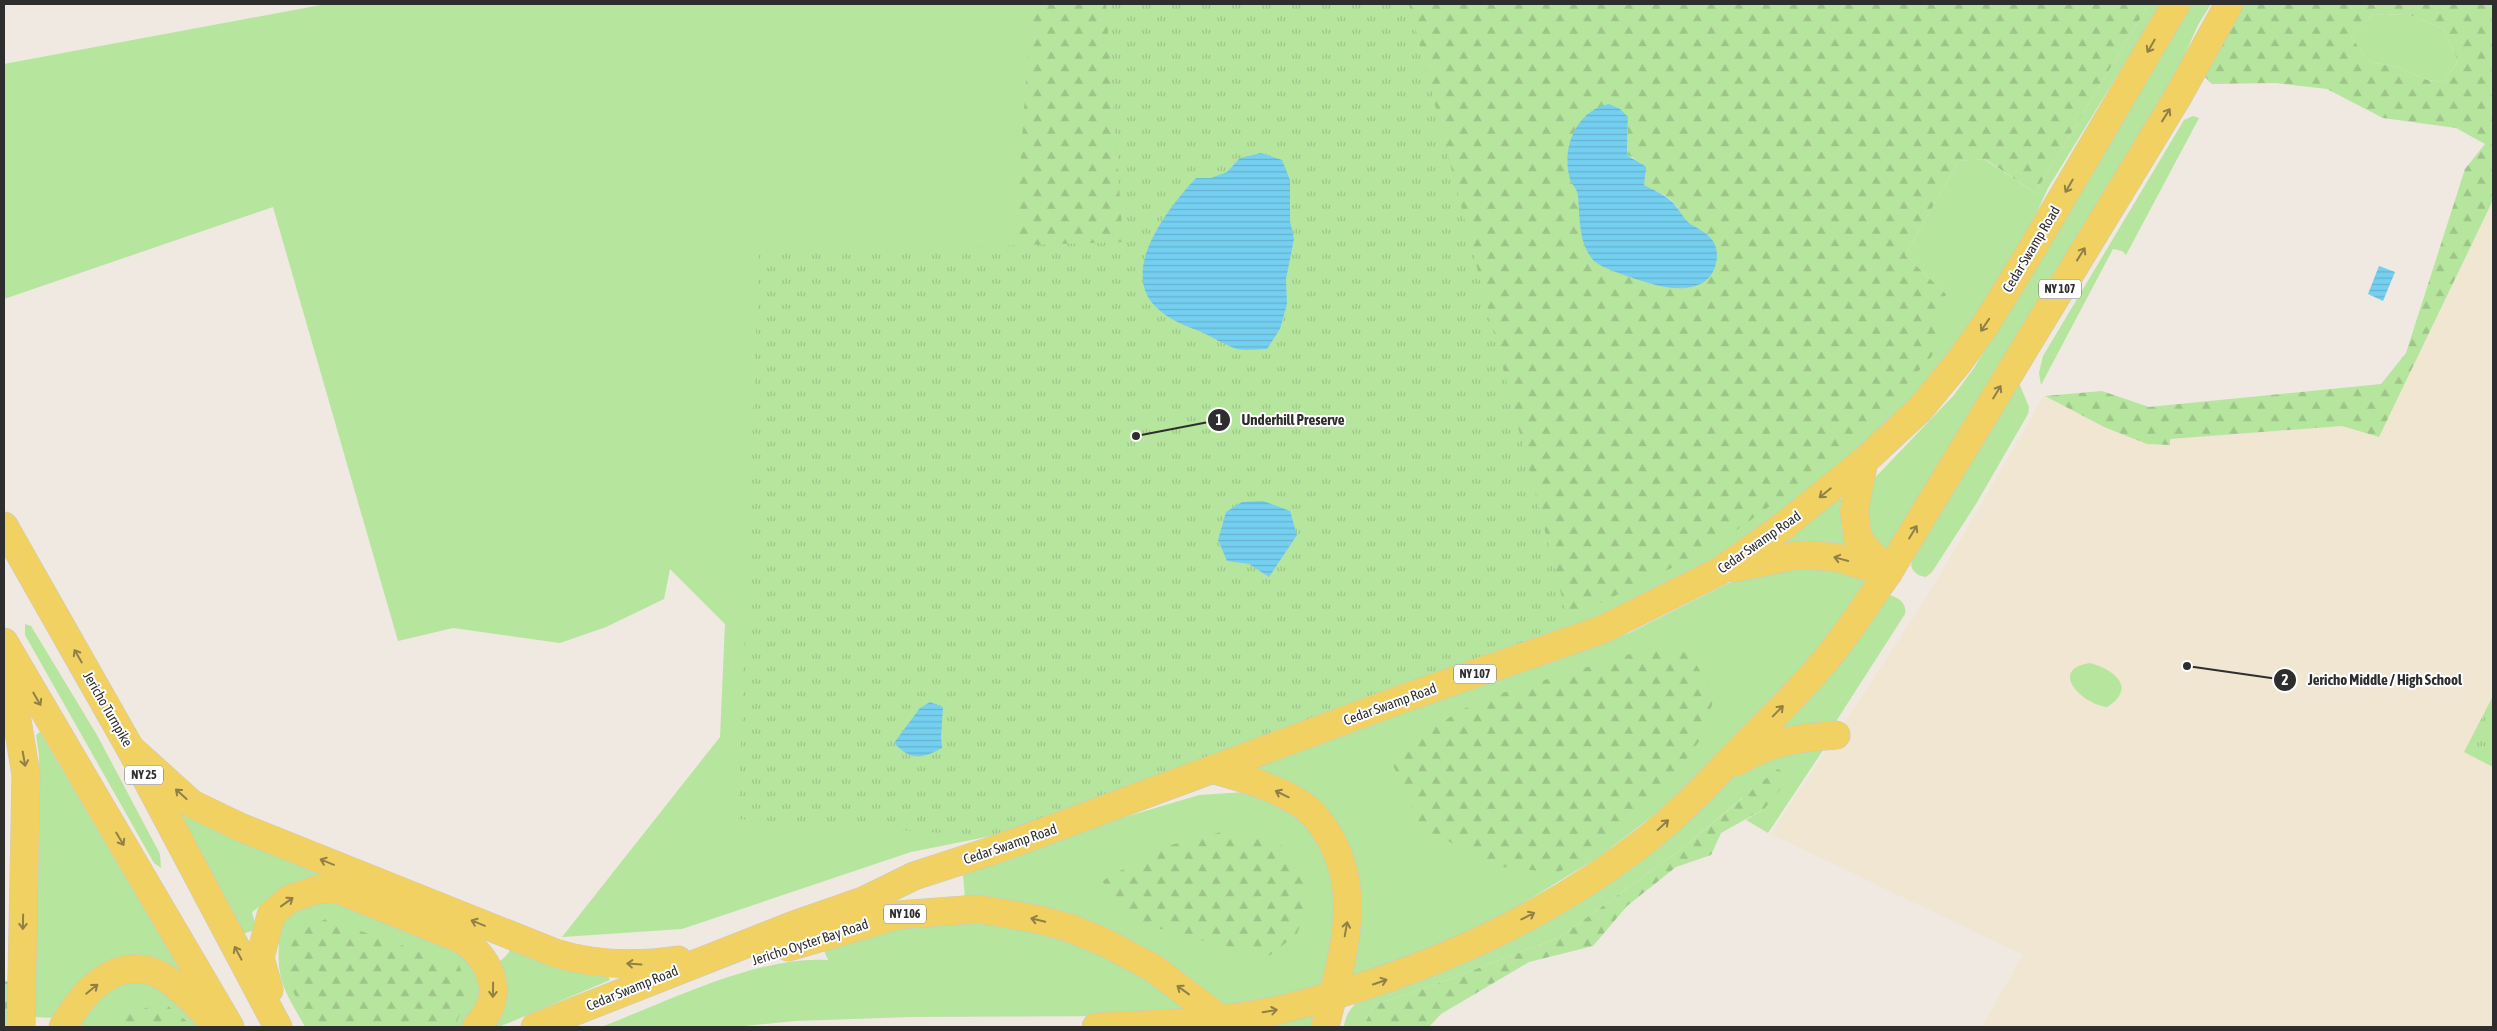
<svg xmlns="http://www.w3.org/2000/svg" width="2497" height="1031" font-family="'Asap Condensed',sans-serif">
	<defs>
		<pattern id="forest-firs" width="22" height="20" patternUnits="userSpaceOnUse" patternTransform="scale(1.25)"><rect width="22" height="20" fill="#b6e59e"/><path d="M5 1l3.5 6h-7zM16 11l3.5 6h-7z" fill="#9dc588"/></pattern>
		<pattern id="park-tufts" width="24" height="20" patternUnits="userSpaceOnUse" patternTransform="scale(1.25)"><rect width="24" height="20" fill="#b6e59e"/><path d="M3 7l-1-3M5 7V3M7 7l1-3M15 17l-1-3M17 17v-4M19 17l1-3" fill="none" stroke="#9dc588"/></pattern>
		<pattern id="water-rules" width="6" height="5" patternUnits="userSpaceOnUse" patternTransform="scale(1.25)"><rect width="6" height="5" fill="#75cff0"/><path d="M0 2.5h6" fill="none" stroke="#66b2ce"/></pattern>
	</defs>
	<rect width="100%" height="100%" fill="#efe9e1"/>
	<!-- education -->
	<polygon fill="#f0e6d1" points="2493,200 2493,1027 1982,1027 2023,955 1771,834 1927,597 2044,396 2104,427 2147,444 2170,444 2170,439 2342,426 2379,437"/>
	<!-- grass -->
	<g fill="#b6e59e">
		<polygon points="326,4 1031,4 1946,294 1905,255 1959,161 1984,159 2035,193 2149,4 2161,4 2048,188 2018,253 1965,335 1894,418 1806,497 1737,545 1666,587 1570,628 1006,833 911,852 682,929 562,937 720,737 725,624 670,569 664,599 606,627 560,643 453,628 398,641 273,207 4,299 4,64"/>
		<polygon points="2191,4 2211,4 2198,25 2172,83 1894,546 1883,553 1863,534 1869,484 1954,395 1974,368"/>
		<polygon points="2407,14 2443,28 2458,61 2443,82 2427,80 2398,67 2370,62 2351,37 2372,15"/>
		<polygon points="2193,116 2199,118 2126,255 2122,251 2113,249 2041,385 2039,373 2043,356 2184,120"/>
		<path d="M 2019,383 L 2029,407 L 2028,414 L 1976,504 L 1932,572 L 1926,577 C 1918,576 1914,573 1911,566 L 1913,557 Z"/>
		<path d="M 1837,496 L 1843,500 C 1839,518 1841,534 1849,551 L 1770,554 Z"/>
		<polygon points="1820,569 1858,576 1871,583 1819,650 1689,788 1599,857 1510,911 1424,952 1347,981 1360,919 1357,867 1333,818 1252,768 1483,682 1550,663 1629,633 1729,583 1769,570"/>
		<path d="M 1889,595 C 1898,597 1907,603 1905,614 L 1833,726 L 1777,733 Z"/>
		<polygon points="25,624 31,626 97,735 160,854 161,868 154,863 25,635"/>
		<path d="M 2090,663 C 2115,670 2137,688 2107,707 C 2081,704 2048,669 2090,663 Z"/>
		<polygon points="40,732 182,973 155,961 57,1018 33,1017 39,756 36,735"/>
		<path d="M 1831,738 L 1768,833 L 1746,820 L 1764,809 L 1742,798 L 1683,848 L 1560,937 L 1434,985 L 1374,1005 L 1363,1027 L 1344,1027 C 1345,1013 1354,1005 1364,995 L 1488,941 L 1719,774 Z"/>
		<polygon points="165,790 343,878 266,902 252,912 255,923 252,931 245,933 243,939"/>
		<polygon points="1246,792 1288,806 1321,838 1340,913 1323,989 1223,1008 965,898 963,875 1020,852 1098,825 1199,795"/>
		<path d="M 320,900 L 343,902 L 467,953 L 481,968 L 479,1016 L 461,1027 L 305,1027 C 288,995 276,983 279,945 L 274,943 C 280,914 294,909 320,900 Z"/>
		<path d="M 929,921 L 1011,926 L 1090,948 L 1148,978 L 1187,1004 L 1183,1012 L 1138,1016 L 911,1017 L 795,1021 L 735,1027 L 601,1027 C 667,1002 759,955 828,960 L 821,943 Z"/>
		<polygon points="512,947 607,974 610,980 499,1027 492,1027 499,962 506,956"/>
		<polygon points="125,980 156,981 202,1027 78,1027 103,996"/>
		<polygon points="1314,1010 1316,1027 1242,1027"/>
	</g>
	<!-- forest -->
	<g fill="url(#forest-firs)" fill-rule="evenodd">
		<path d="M 1031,4 L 2149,4 L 2035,193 L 1985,159 L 1959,161 L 1905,255 L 1946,294 L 1932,356 L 1850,448 L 1712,548 L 1568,619 L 985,705 ZM 1628,117 L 1627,155 L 1634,158 L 1643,185 C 1653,190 1664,193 1672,201 C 1683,213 1684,221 1701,228 L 1705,283 C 1692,286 1680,289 1666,287 C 1644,285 1602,252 1582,240 L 1577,190 Z"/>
		<path d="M 2233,4 L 2493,4 L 2493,200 L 2379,437 L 2342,426 L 2170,439 L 2170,445 L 2147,444 L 2104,427 L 2045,396 L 2102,391 L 2149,407 L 2381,384 L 2406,353 L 2465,169 L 2485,144 L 2456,128 L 2383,118 L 2327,89 L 2276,83 L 2212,84 L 2203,75 ZM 2407,14 L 2443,28 L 2458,61 L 2443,82 L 2427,80 L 2398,67 L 2370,62 L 2351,37 L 2372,15 Z"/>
		<polygon points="1660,645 1690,654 1715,696 1700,740 1651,808 1558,873 1503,867 1422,829 1388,754 1479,700"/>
		<polygon points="1777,769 1784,772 1781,789 1764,809 1721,833 1711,855 1676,867 1627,906 1593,946 1529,962 1441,1014 1429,1027 1363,1027 1374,1005 1434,985 1560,937 1683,848"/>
		<polygon points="1221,832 1278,842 1305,869 1308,902 1297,934 1269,956 1199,940 1134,921 1102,881 1163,847"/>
		<polygon points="326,919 459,965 470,994 454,1027 311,1027 284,973 290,947 299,931"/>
		<polygon points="4,981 9,982 11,1027 4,1027"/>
		<polygon points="163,1002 189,1023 191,1027 115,1027 131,1013"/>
	</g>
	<!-- park -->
	<g fill="url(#park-tufts)">
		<polygon points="1106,4 1409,4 1570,628 1006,833 987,836 738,819 759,253 1123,242"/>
		<polygon points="2493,696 2493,767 2464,752"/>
	</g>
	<!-- water -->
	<g fill="url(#water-rules)">
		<path d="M 1609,104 L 1620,109 L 1628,117 L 1627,155 L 1646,167 L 1644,185 C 1653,190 1662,193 1670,200 C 1678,206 1681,216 1689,223 C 1698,229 1707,232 1713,241 C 1717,247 1718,256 1716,263 C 1711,287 1687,291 1665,287 C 1652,285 1602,269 1594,261 C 1578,243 1580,217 1578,196 C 1577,188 1572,185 1570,179 C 1561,148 1576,111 1609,104 Z"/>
		<path d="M 1261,153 L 1282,160 L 1290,180 L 1290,221 L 1294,239 L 1286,279 L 1287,304 L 1280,329 L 1267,349 C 1258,349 1246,351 1237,349 C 1224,345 1211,336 1199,331 C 1183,325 1168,319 1156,307 C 1118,270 1170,206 1196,178 L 1211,178 L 1227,172 L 1240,158 Z"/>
		<polygon points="2379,266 2395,272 2383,301 2368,294"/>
		<polygon points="1263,501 1290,511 1297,535 1269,577 1249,564 1227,561 1218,540 1226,512 1242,502"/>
		<path d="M 930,702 L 943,707 L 941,736 L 942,748 C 922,759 911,761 894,743 L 920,708 Z"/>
	</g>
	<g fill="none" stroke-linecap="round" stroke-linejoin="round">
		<defs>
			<g id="primary">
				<polyline points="1864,461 1854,511 1858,539 1888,573"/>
				<polyline points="4,526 130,748 278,1027"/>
				<polyline points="1733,568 1798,555 1835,557 1888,573"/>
				<polyline points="4,642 230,1027"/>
				<polyline points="7,659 26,775 21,1027"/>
				<path d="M 130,748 L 192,804 L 240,827 L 555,953 C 594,965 638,966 678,960"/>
				<path d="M 1738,761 C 1773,741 1796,738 1836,735"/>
				<path d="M 1215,770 C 1243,778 1271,786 1296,801 C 1309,808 1320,821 1327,833 C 1366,894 1340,963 1325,1027"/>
				<polyline points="788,947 898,915 978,909 1036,919 1070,928 1106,943 1153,968 1227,1024"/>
				<path d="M 269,990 L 260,958 L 271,915 L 289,899 L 319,889 L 339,890 L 461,939 C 492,960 507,997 476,1027"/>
				<path d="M 63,1027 C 83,991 119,951 164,977 C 183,988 203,1012 219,1027"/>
				<polyline points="535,1027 794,925 863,901 914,876 1000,848 1410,696 1601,630 1720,571 1782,527 1864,461 1920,409 1958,363 1986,324 2029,254 2176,4"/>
				<path d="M 1096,1027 C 1160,1024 1229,1023 1291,1007 C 1420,974 1547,919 1651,836 C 1682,811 1710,781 1737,753 C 1764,725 1792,699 1817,670 C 1844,640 1865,606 1888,573 L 2177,98 L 2229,4"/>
			</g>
		</defs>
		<!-- primary casing -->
		<use href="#primary" stroke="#c9c9c9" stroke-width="29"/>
		<!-- primary -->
		<use href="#primary" stroke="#f2d163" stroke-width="28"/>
	</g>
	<!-- one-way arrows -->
	<defs><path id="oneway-shaft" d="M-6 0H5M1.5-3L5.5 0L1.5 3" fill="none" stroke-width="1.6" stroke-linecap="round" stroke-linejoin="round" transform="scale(1.25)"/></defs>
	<g stroke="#908048">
		<use href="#oneway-shaft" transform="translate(2151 46) rotate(120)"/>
		<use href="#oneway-shaft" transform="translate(2166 115) rotate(-58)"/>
		<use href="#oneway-shaft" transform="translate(2069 186) rotate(120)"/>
		<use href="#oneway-shaft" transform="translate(2081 254) rotate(-58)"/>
		<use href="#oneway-shaft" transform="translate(1985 325) rotate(124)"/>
		<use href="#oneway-shaft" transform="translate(1997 392) rotate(-59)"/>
		<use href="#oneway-shaft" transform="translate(1825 493) rotate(141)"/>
		<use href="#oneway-shaft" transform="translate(1913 532) rotate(-59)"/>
		<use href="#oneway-shaft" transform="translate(1841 559) rotate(-165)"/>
		<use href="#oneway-shaft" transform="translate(78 656) rotate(-120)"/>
		<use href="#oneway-shaft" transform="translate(37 699) rotate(60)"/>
		<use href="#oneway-shaft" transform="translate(1778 711) rotate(-46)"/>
		<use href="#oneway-shaft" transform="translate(24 759) rotate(80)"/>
		<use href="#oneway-shaft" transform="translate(181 794) rotate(-138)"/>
		<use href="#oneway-shaft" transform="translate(1282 794) rotate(-154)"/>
		<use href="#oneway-shaft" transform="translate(1663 825) rotate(-43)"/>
		<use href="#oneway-shaft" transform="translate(120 839) rotate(59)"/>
		<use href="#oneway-shaft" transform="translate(327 862) rotate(-158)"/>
		<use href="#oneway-shaft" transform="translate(287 902) rotate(-36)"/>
		<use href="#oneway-shaft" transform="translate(1528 916) rotate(-27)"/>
		<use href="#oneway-shaft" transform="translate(1038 920) rotate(-167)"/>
		<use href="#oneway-shaft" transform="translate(23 922) rotate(91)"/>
		<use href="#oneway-shaft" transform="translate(478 923) rotate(-158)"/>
		<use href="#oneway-shaft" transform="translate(1346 929) rotate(-80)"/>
		<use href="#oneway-shaft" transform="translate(238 953) rotate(-118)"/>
		<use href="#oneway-shaft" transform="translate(634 964) rotate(-176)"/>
		<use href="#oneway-shaft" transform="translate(1380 982) rotate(-19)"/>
		<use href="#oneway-shaft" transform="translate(92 989) rotate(-39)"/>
		<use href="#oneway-shaft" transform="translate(493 990) rotate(91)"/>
		<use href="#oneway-shaft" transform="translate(1183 990) rotate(-144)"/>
		<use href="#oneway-shaft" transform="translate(1270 1011) rotate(-9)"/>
	</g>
	<g text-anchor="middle" stroke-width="4" stroke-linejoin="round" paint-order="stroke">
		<!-- shield labels -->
		<g fill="#fff" stroke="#6d6d6d" stroke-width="1">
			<rect x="2039" y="279.5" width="42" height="19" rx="4"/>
			<rect x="1454" y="664.5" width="42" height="19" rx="4"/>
			<rect x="125" y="765.5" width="38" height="19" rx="4"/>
			<rect x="884" y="904.5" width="42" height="19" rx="4"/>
		</g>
		<g font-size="12" font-weight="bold" fill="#2e2e2e">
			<text x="2060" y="293">NY 107</text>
			<text x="1475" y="678">NY 107</text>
			<text x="144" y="779">NY 25</text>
			<text x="905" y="918">NY 106</text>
		</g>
		<!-- street labels -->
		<g font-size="14" fill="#2e2e2e" stroke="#fff">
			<text transform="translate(2031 249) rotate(-59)" y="5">Cedar Swamp Road</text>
			<text transform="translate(1759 542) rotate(-35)" y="5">Cedar Swamp Road</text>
			<text transform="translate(1390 704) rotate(-20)" y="5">Cedar Swamp Road</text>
			<text transform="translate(108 709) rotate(60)" y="5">Jericho Turnpike</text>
			<text transform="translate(1010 844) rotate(-19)" y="5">Cedar Swamp Road</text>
			<text transform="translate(810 942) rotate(-18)" y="5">Jericho Oyster Bay Road</text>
			<text transform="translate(632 988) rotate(-22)" y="5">Cedar Swamp Road</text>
		</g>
	</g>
	<!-- callouts -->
	<path fill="none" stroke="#2e2e2e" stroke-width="2" d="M1136 436L1219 420M2187 666L2285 680"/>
	<g fill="#2e2e2e" stroke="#fff" stroke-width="2">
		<circle cx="1136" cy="436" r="5"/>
		<circle cx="2187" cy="666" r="5"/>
		<circle cx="1219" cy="420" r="12"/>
		<circle cx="2285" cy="680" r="12"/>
	</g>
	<g font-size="15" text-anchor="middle" font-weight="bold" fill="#fff">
		<text x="1219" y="425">1</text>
		<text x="2285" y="685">2</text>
	</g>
	<g font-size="15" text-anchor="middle" font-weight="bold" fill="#2e2e2e" stroke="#fff" stroke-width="4" stroke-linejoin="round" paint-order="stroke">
		<text x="1293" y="425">Underhill Preserve</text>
		<text x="2385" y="685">Jericho Middle / High School</text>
	</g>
	<!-- border -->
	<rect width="2497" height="1031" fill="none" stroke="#2e2e2e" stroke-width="10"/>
</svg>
